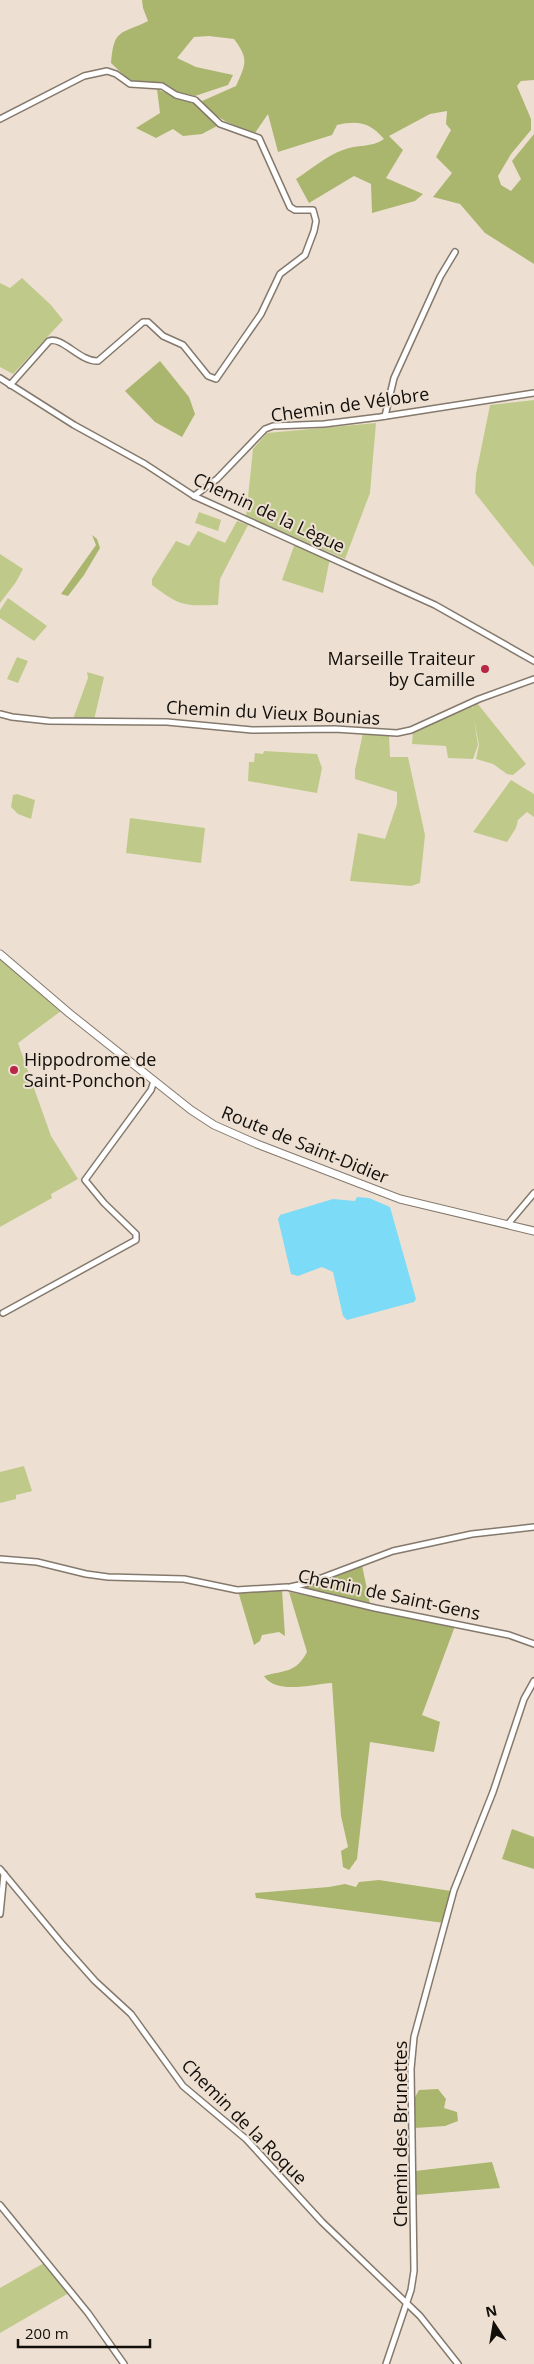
<svg xmlns="http://www.w3.org/2000/svg" width="534" height="2364" font-family="'Open Sans',sans-serif">
	<rect width="100%" height="100%" fill="#ede0d2"/>
	<!-- green -->
	<g fill="#bfca8a">
		<polygon points="22,278 51,305 63,320 13,374 0,367 0,283 10,288"/>
		<polygon points="534,400 534,567 475,493 476,474 490,405"/>
		<polygon points="376,423 370,493 345,559 246,516 253,449 267,433"/>
		<polygon points="199,512 221,520 218,531 195,523"/>
		<path d="M 237,521 L 248,525 L 220,579 L 218,605 C 183,606 180,606 152,585 L 152,579 L 176,541 L 189,546 L 198,531 L 225,543 Z"/>
		<polygon points="295,543 330,558 323,593 282,580"/>
		<polygon points="0,554 23,569 16,582 0,603"/>
		<polygon points="8,598 47,626 34,641 0,618 0,610"/>
		<polygon points="17,657 28,661 18,683 7,679"/>
		<polygon points="87,672 104,677 94,720 73,719 88,678"/>
		<polygon points="477,703 526,764 513,775 507,774 493,764 476,759 479,745 474,719 478,745 473,759 448,758 446,746 412,744 413,731 471,704 473,710 472,704"/>
		<polygon points="363,733 389,735 390,757 408,757 425,835 420,883 411,886 350,881 358,833 385,839 397,804 397,792 355,779 355,770"/>
		<polygon points="264,751 317,754 322,768 317,793 248,781 249,762 254,762 255,753 263,754"/>
		<polygon points="511,780 534,794 534,817 527,812 518,820 516,828 507,842 473,832"/>
		<polygon points="17,794 35,800 31,819 18,814 11,807 13,795"/>
		<polygon points="130,818 205,828 201,863 126,853"/>
		<polygon points="0,958 61,1011 18,1043 51,1136 78,1179 51,1194 52,1198 0,1227"/>
		<polygon points="24,1466 32,1491 16,1495 16,1499 0,1503 0,1472"/>
		<polygon points="44,2263 69,2293 0,2333 0,2288"/>
	</g>
	<!-- forest -->
	<g fill="#aab66d">
		<path d="M 142,0 L 534,0 L 534,80 L 521,81 L 517,86 L 531,119 L 531,130 L 511,154 L 498,176 L 501,185 L 511,191 L 521,179 L 512,161 L 534,134 L 534,264 L 485,233 L 460,204 L 433,197 L 452,173 L 436,157 L 451,130 L 446,124 L 447,111 L 430,114 L 389,136 L 403,150 L 386,178 L 423,194 L 415,201 L 372,213 L 371,184 L 354,176 L 309,203 L 296,179 C 310,170 326,156 343,150 C 357,144 372,148 384,139 C 370,123 359,120 337,125 L 332,135 L 278,152 L 268,114 L 255,133 C 233,125 216,120 202,101 L 236,86 C 246,64 249,59 234,39 L 209,36 L 194,37 L 177,58 L 196,67 L 233,75 L 228,85 L 195,96 L 175,92 L 165,84 L 130,81 L 111,63 C 114,28 120,35 148,21 L 143,8 Z"/>
		<polygon points="157,89 180,99 191,100 217,126 202,134 183,136 173,129 156,138 136,128 160,113"/>
		<polygon points="160,361 189,397 195,414 182,437 155,422 125,391"/>
		<polygon points="92,535 97,539 100,548 84,575 68,596 61,594 96,545"/>
		<polygon points="362,1565 370,1604 305,1589 308,1585"/>
		<polygon points="282,1590 285,1636 279,1632 262,1635 260,1641 254,1645 238,1591"/>
		<path d="M 289,1592 L 455,1626 L 422,1715 L 440,1722 L 434,1752 L 370,1742 L 357,1859 L 349,1870 L 343,1867 L 341,1851 L 348,1847 L 341,1816 L 332,1683 C 313,1684 276,1695 264,1676 C 285,1670 296,1673 307,1652 Z"/>
		<polygon points="512,1829 534,1837 534,1869 502,1859"/>
		<polygon points="379,1880 451,1891 444,1923 256,1898 255,1893 329,1887 345,1884 356,1887 359,1882"/>
		<polygon points="438,2089 446,2099 444,2108 457,2112 458,2121 445,2126 415,2128 414,2099 419,2090"/>
		<polygon points="492,2162 500,2188 416,2195 415,2171"/>
	</g>
	<!-- water -->
	<polygon fill="#7cdbf7" points="357,1197 369,1198 390,1207 416,1299 414,1302 347,1320 343,1316 333,1272 322,1267 298,1276 291,1274 278,1219 280,1215 333,1199 355,1201"/>
	<g fill="none" stroke-linecap="round" stroke-linejoin="round">
		<defs>
			<g id="minor">
				<path d="M 0,119 L 84,76 L 107,71 L 116,74 L 130,84 L 162,86 L 176,95 L 195,100 L 220,124 L 259,138 L 290,207 L 295,210 L 313,210 L 316,221 L 314,231 L 305,255 L 280,274 L 261,314 L 216,379 L 208,376 L 183,345 L 163,336 L 148,322 L 143,322 L 98,361 C 80,362 62,336 49,341 L 10,385"/>
				<polyline points="0,378 74,425 145,464 194,496 435,605 534,661"/>
				<polyline points="385,416 394,378 440,277 455,252"/>
				<polyline points="194,496 217,479 265,429 273,426 324,424 380,417 534,393"/>
				<polyline points="0,714 12,717 49,721 167,722 252,730 335,729 397,733 411,730 479,699 534,679"/>
				<polyline points="508,1224 534,1193"/>
				<polyline points="3,1313 136,1240 136,1234 104,1203 85,1180 151,1090 154,1081"/>
				<polyline points="0,1559 37,1562 86,1574 108,1577 184,1579 237,1590 287,1587 375,1608 509,1635 534,1644"/>
				<polyline points="290,1587 308,1583 393,1551 472,1534 534,1527"/>
				<polyline points="0,1869 63,1945 95,1981 131,2014 183,2086 246,2139 322,2222 420,2316 458,2364"/>
				<polyline points="0,1914 4,1874"/>
				<polyline points="0,2205 88,2313 124,2364"/>
				<polyline points="386,2364 411,2290 414,2271 411,2069 414,2037 454,1890 493,1792 524,1699 534,1681"/>
			</g>
			<polyline id="secondary" points="0,954 69,1013 191,1110 214,1125 257,1144 400,1199 534,1231"/>
		</defs>
		<!-- minor casing -->
		<use href="#minor" stroke="#84796c" stroke-width="8"/>
		<!-- secondary casing -->
		<use href="#secondary" stroke="#84796c" stroke-width="9"/>
		<!-- minor -->
		<use href="#minor" stroke="#fff" stroke-width="5"/>
		<!-- secondary -->
		<use href="#secondary" stroke="#fff" stroke-width="7"/>
	</g>
	<!-- markers -->
	<g fill="#b72644" stroke="#ede0d2" stroke-width="2">
		<circle cx="485" cy="669" r="5"/>
		<circle cx="14" cy="1070" r="5"/>
	</g>
	<g text-anchor="middle" stroke-width="4" stroke-linejoin="round" paint-order="stroke">
		<!-- street labels -->
		<g font-size="18" fill="#120e0a" stroke="#ede0d2">
			<text transform="translate(350 405) rotate(-8)" y="6">Chemin de Vélobre</text>
			<text transform="translate(269 513) rotate(25)" y="6">Chemin de la Lègue</text>
			<text transform="translate(273 713) rotate(3)" y="6">Chemin du Vieux Bounias</text>
			<text transform="translate(305 1145) rotate(22)" y="6">Route de Saint-Didier</text>
			<text transform="translate(389 1595) rotate(12)" y="6">Chemin de Saint-Gens</text>
			<text transform="translate(244 2122) rotate(45)" y="6">Chemin de la Roque</text>
			<text transform="translate(401 2134) rotate(-90)" y="6">Chemin des Brunettes</text>
		</g>
		<!-- poi labels -->
		<g font-size="18" fill="#120e0a" stroke="#ede0d2" text-anchor="end">
			<text x="475" y="665">Marseille Traiteur<tspan x="475" dy="21">by Camille</tspan></text>
			<text x="24" y="1066" text-anchor="start">Hippodrome de<tspan x="24" dy="21">Saint-Ponchon</tspan></text>
		</g>
	</g>
	<!-- north arrow -->
	<g transform="translate(494 2324) rotate(348)" stroke="#ede0d2" stroke-width="4" paint-order="stroke">
	<path d="M0-4L9 19L0 12L-9 19Z" fill="#120e0a"/>
	<text y="-8" font-size="14" font-weight="bold" text-anchor="middle" fill="#120e0a">N</text>
	</g>
	<!-- scale -->
	<path d="M18 2339v8h132v-8" fill="none" stroke="#120e0a" stroke-width="2.5"/>
	<text x="25" y="2339" font-size="15" fill="#120e0a" stroke="#ede0d2" stroke-width="4" paint-order="stroke">200 m</text>
</svg>
